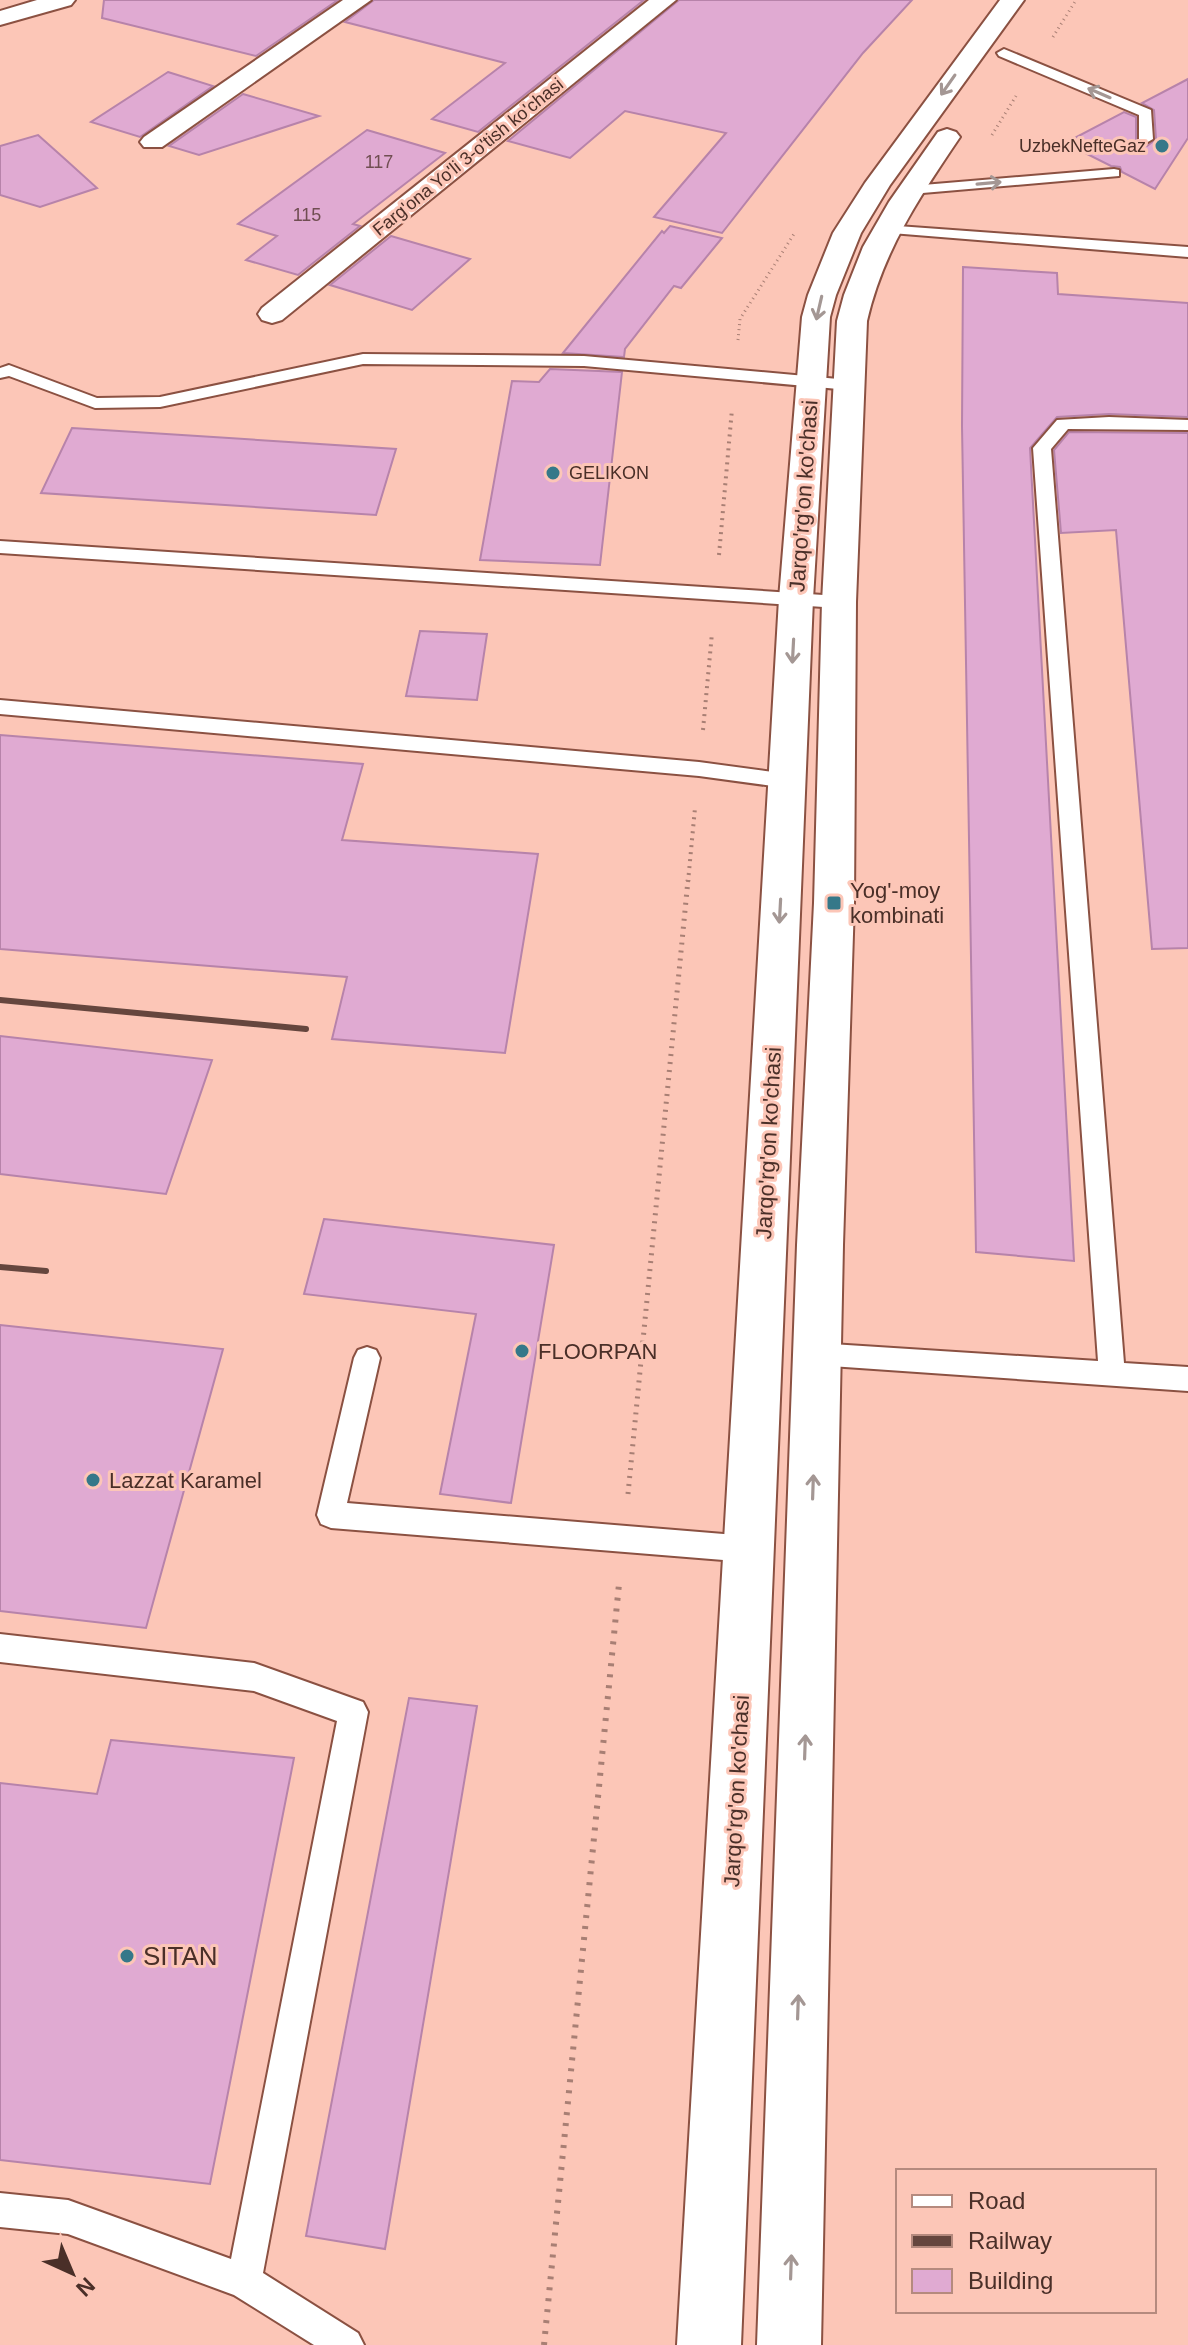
<svg xmlns="http://www.w3.org/2000/svg" width="1188" height="2345" font-family="Arial,sans-serif">
	<rect width="100%" height="100%" fill="#fcc6b7"/>
	<!-- building -->
	<g fill="#e0aad2" stroke="#b783aa" stroke-width="2">
		<polygon points="104,0 338,0 256,56 102,18"/>
		<polygon points="374,0 644,0 478,132 432,119 505,63 345,22"/>
		<polygon points="679,0 912,0 863,53 722,233 654,217 726,133 625,111 570,158 508,141"/>
		<polygon points="168,72 213,86 140,137 91,122"/>
		<polygon points="1188,79 1188,138 1155,189 1122,172 1120,167 1111,166 1065,143 1124,112 1136,117 1136,139 1147,146 1156,139 1154,110 1142,103"/>
		<polygon points="243,94 319,116 199,155 169,146"/>
		<polygon points="367,130 445,153 353,224 360,226 298,275 246,260 277,236 238,224"/>
		<polygon points="38,135 66,160 97,188 40,207 0,195 0,146"/>
		<polygon points="670,226 722,238 681,288 674,286 625,349 624,357 563,353 662,231 664,233"/>
		<polygon points="391,236 470,259 412,310 330,285"/>
		<polygon points="963,267 1057,273 1058,294 1188,303 1188,417 1109,414 1057,417 1030,448 1074,1261 976,1252 962,426"/>
		<polygon points="550,369 622,372 600,565 480,560 512,381 539,382"/>
		<polygon points="72,428 229,438 396,449 376,515 41,493"/>
		<polygon points="1069,432 1188,433 1188,948 1152,949 1116,530 1061,533 1054,450"/>
		<polygon points="420,631 487,634 477,700 406,696"/>
		<polygon points="0,735 363,764 342,840 538,854 505,1053 332,1039 347,977 0,949"/>
		<polygon points="0,1036 212,1060 166,1194 0,1174"/>
		<polygon points="324,1219 554,1245 511,1503 440,1494 476,1314 304,1294"/>
		<polygon points="0,1325 223,1349 146,1628 0,1611"/>
		<polygon points="409,1698 477,1706 385,2249 306,2236"/>
		<polygon points="111,1740 294,1758 210,2184 0,2160 0,1783 97,1794"/>
	</g>
	<g fill="none" stroke-linecap="round" stroke-linejoin="round">
		<defs>
			<g id="service">
				<polygon points="1004,49 1151,110 1153,139 1146,143 1139,139 1139,115 999,56 997,53"/>
				<polygon points="1114,169 1119,170 1119,176 911,194 904,190 911,186"/>
				<polygon points="884,225 1188,247 1188,257 879,232 877,229"/>
				<polygon points="363,354 584,356 849,380 857,385 849,390 584,366 363,364 160,407 95,408 9,376 0,378 0,368 9,365 97,398 160,397"/>
				<polygon points="1109,417 1188,420 1188,430 1068,429 1051,449 1124,1363 1188,1367 1188,1391 816,1365 807,1362 803,1354 807,1346 816,1343 1098,1361 1033,448 1057,420"/>
				<polygon points="0,541 839,596 848,602 839,608 0,553"/>
				<polygon points="0,700 699,762 787,774 794,776 797,781 794,786 787,788 699,776 0,714"/>
				<polygon points="367,1347 376,1350 380,1358 347,1503 748,1536 758,1540 762,1549 758,1558 748,1562 331,1528 321,1524 317,1515 354,1358 358,1350"/>
				<polygon points="0,1634 254,1663 363,1702 368,1712 263,2273 358,2333 364,2345 314,2345 234,2295 68,2234 0,2227 0,2193 68,2200 231,2259 337,1721 254,1691 0,1662"/>
			</g>
			<g id="minor">
				<polygon points="37,0 75,0 71,5 0,25 0,11"/>
				<polygon points="343,0 371,0 162,147 144,147 140,142 144,137"/>
				<polygon points="649,0 676,0 282,320 272,323 262,320 258,314 262,308"/>
			</g>
			<g id="secondary">
				<polygon points="1000,0 1024,0 890,185 861,233 836,295 830,317 813,599 741,2345 677,2345 779,599 802,317 808,295 833,233 865,183"/>
				<path d="M 947,129 L 956,132 L 960,137 C 920,196 883,251 867,321 L 856,602 L 854,903 L 843,1245 L 821,2345 L 757,2345 L 797,1245 L 814,903 L 822,602 L 837,321 L 844,295 L 863,247 L 889,202 L 938,132 Z"/>
			</g>
		</defs>
		<!-- service casing -->
		<use href="#service" stroke="#8b5142" stroke-width="4"/>
		<!-- minor casing -->
		<use href="#minor" stroke="#8b5142" stroke-width="4"/>
		<!-- secondary casing -->
		<use href="#secondary" stroke="#8b5142" stroke-width="4"/>
		<!-- path-far3 -->
		<g stroke="#a87f74" stroke-width="3" stroke-dasharray="1 4" stroke-linecap="butt">
			<polyline points="1053,37 1076,0"/>
			<polyline points="992,135 1016,96"/>
			<polyline points="738,340 740,319 794,234"/>
		</g>
		<!-- path-far2 -->
		<g stroke="#a87f74" stroke-width="4" stroke-dasharray="2 5" stroke-linecap="butt">
			<polyline points="719,555 732,409"/>
			<polyline points="703,730 712,633"/>
			<polyline points="688,882 695,808"/>
		</g>
		<!-- path-far1 -->
		<polyline stroke="#a87f74" stroke-width="5" stroke-dasharray="2 6" stroke-linecap="butt" points="628,1494 688,880"/>
		<!-- path -->
		<polyline stroke="#a87f74" stroke-width="6" stroke-dasharray="3 8" stroke-linecap="butt" points="544,2345 619,1584"/>
		<!-- service -->
		<use href="#service" fill="#fff" fill-rule="evenodd"/>
		<!-- minor -->
		<use href="#minor" fill="#fff" fill-rule="evenodd"/>
		<!-- secondary -->
		<use href="#secondary" fill="#fff" fill-rule="evenodd"/>
		<!-- rail -->
		<g stroke="#65463e" stroke-width="6">
			<polyline points="0,1000 306,1029"/>
			<polyline points="0,1267 46,1271"/>
		</g>
	</g>
	<!-- one-way arrows -->
	<defs><path id="oneway-shaft" d="M-6 0H5M1.5-3L5.5 0L1.5 3" fill="none" stroke-width="1.6" stroke-linecap="round" stroke-linejoin="round" transform="scale(2)"/></defs>
	<g stroke="#a49794">
		<use href="#oneway-shaft" transform="translate(948 85) rotate(125)"/>
		<use href="#oneway-shaft" transform="translate(1099 93) rotate(-157)"/>
		<use href="#oneway-shaft" transform="translate(989 183) rotate(-5)"/>
		<use href="#oneway-shaft" transform="translate(819 308) rotate(103)"/>
		<use href="#oneway-shaft" transform="translate(793 651) rotate(93)"/>
		<use href="#oneway-shaft" transform="translate(780 911) rotate(93)"/>
		<use href="#oneway-shaft" transform="translate(813 1487) rotate(-88)"/>
		<use href="#oneway-shaft" transform="translate(805 1747) rotate(-88)"/>
		<use href="#oneway-shaft" transform="translate(798 2007) rotate(-88)"/>
		<use href="#oneway-shaft" transform="translate(791 2267) rotate(-88)"/>
	</g>
	<!-- markers -->
	<g fill="#357889" stroke="#fcc6b7" stroke-width="3">
		<circle cx="1162" cy="146" r="8"/>
		<circle cx="553" cy="473" r="8"/>
		<rect x="826" y="895" width="16" height="16" rx="4"/>
		<circle cx="522" cy="1351" r="8"/>
		<circle cx="93" cy="1480" r="8"/>
		<circle cx="127" cy="1956" r="8"/>
	</g>
	<g text-anchor="middle" stroke-width="6" stroke-linejoin="round" paint-order="stroke">
		<!-- far-poi labels -->
		<g font-size="18" fill="#4a2f28" stroke="#fcc6b7" text-anchor="end">
			<text x="1146" y="152">UzbekNefteGaz</text>
			<text x="569" y="479" text-anchor="start">GELIKON</text>
		</g>
		<!-- far-street labels -->
		<g font-size="18" fill="#4a2f28" stroke="#fcc6b7">
			<text transform="translate(468 157) rotate(-39)" y="6">Farg'ona Yo'li 3-o'tish ko'chasi</text>
		</g>
		<!-- number labels -->
		<g font-size="18" fill="#704e52">
			<text x="379" y="168">117</text>
			<text x="307" y="221">115</text>
		</g>
		<!-- street labels -->
		<g font-size="22" fill="#4a2f28" stroke="#fcc6b7">
			<text transform="translate(803 496) rotate(-86)" y="8">Jarqo'rg'on ko'chasi</text>
			<text transform="translate(768 1143) rotate(-87)" y="8">Jarqo'rg'on ko'chasi</text>
			<text transform="translate(736 1791) rotate(-87)" y="8">Jarqo'rg'on ko'chasi</text>
		</g>
		<!-- poi labels -->
		<g font-size="22" fill="#4a2f28" stroke="#fcc6b7" text-anchor="start">
			<text x="850" y="898">Yog'-moy<tspan x="850" dy="25">kombinati</tspan></text>
			<text x="538" y="1359">FLOORPAN</text>
			<text x="109" y="1488">Lazzat Karamel</text>
		</g>
		<!-- near-poi labels -->
		<g font-size="26" fill="#4a2f28" stroke="#fcc6b7" text-anchor="start">
			<text x="143" y="1965">SITAN</text>
		</g>
	</g>
	<!-- legend -->
	<rect x="896" y="2169" width="260" height="144" fill="#fcc6b7" stroke="#b58a7e" stroke-width="2"/>
	<rect x="912" y="2195" width="40" height="12" fill="#ffffff" stroke="#b58a7e" stroke-width="2"/>
	<text x="968" y="2209" font-size="24" fill="#4a2f28">Road</text>
	<rect x="912" y="2235" width="40" height="12" fill="#65463e" stroke="#b58a7e" stroke-width="2"/>
	<text x="968" y="2249" font-size="24" fill="#4a2f28">Railway</text>
	<rect x="912" y="2269" width="40" height="24" fill="#e0aad2" stroke="#b58a7e" stroke-width="2"/>
	<text x="968" y="2289" font-size="24" fill="#4a2f28">Building</text>
	<!-- north arrow -->
	<g transform="translate(72 2273) rotate(136)" stroke="#fcc6b7" stroke-width="6" paint-order="stroke">
	<path d="M0-6L14 30L0 20L-14 30Z" fill="#4a2f28"/>
	<text y="-12" font-size="22" font-weight="bold" text-anchor="middle" fill="#4a2f28">N</text>
	</g>
</svg>
